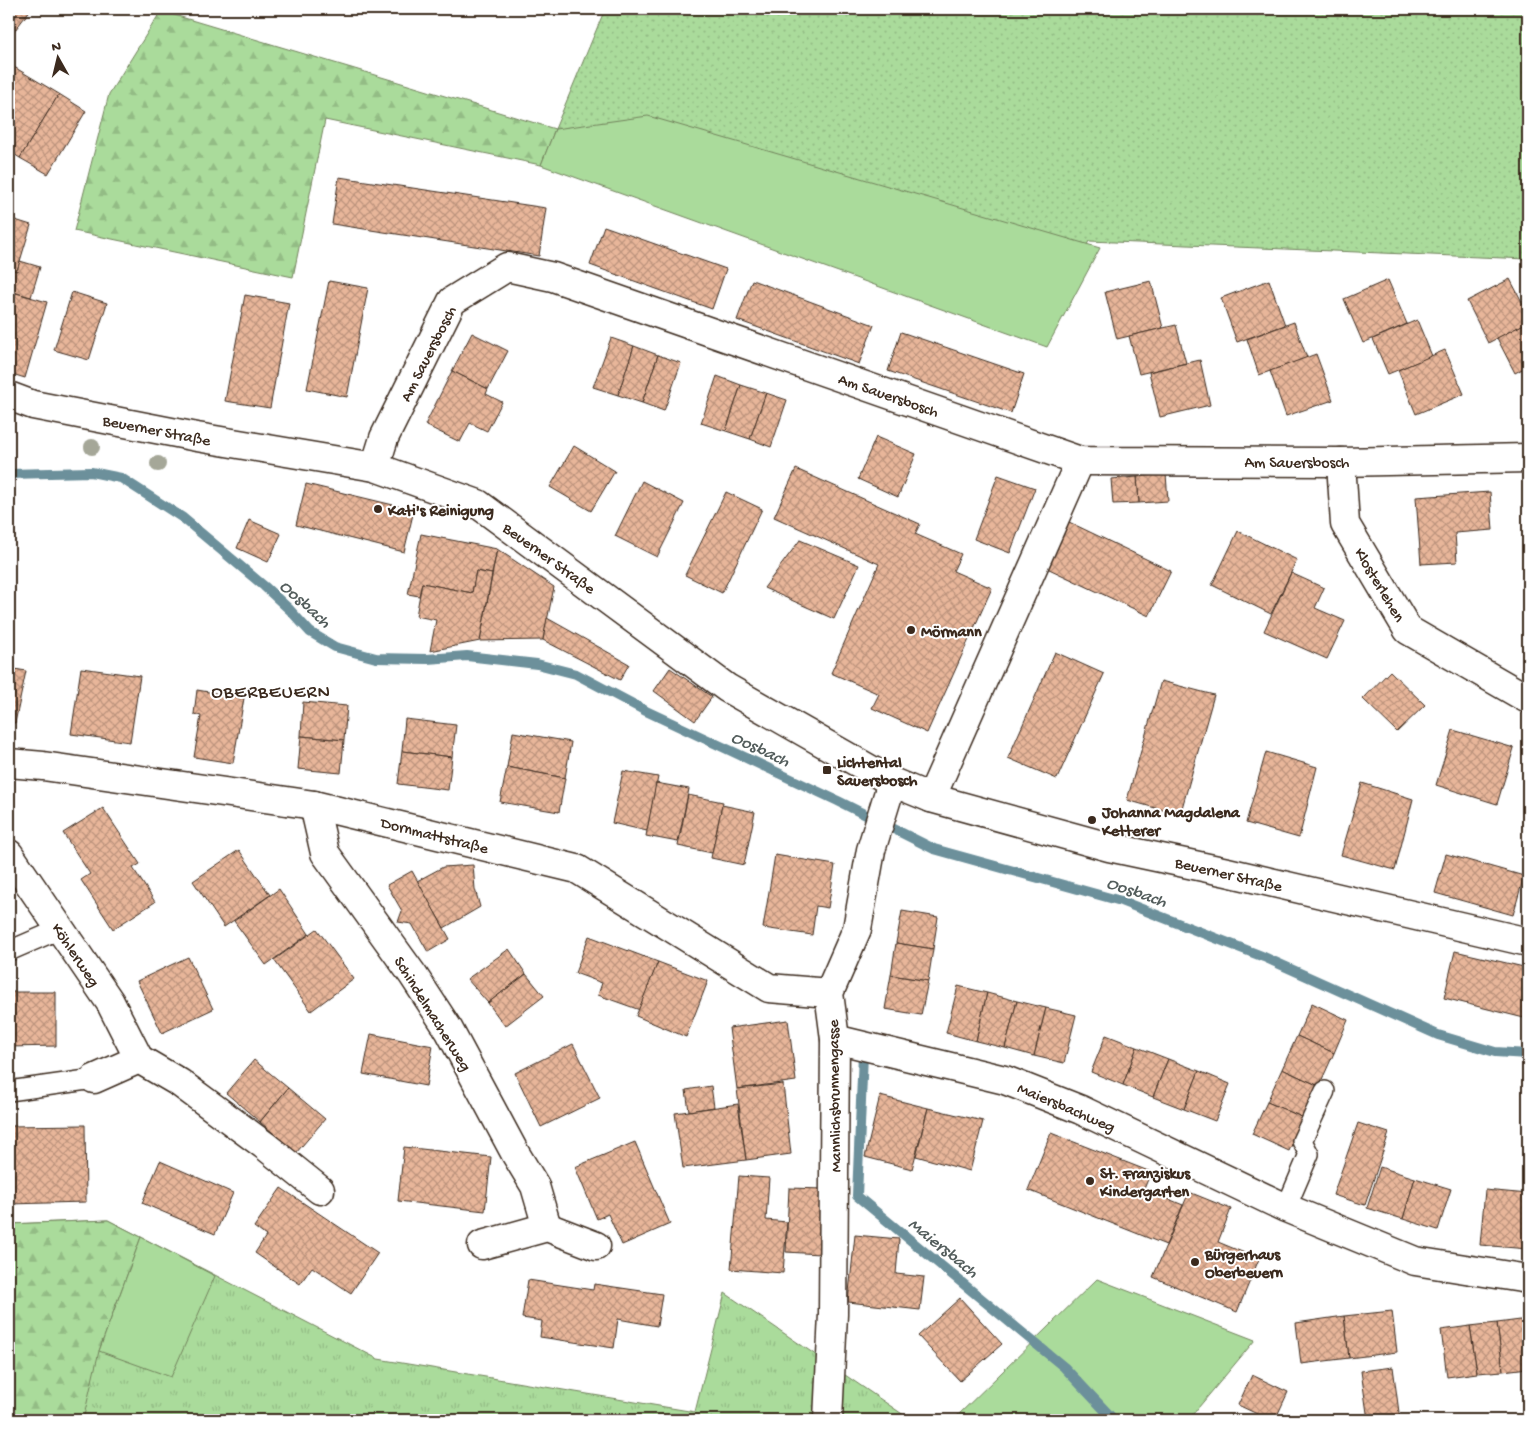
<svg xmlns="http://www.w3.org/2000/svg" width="1537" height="1429" font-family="'Gochi Hand',sans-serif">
	<defs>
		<pattern id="grass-tufts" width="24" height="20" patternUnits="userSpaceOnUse" patternTransform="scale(1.25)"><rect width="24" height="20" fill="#aadb9b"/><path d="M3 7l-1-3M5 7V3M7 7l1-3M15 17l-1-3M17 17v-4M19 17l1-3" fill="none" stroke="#93bc85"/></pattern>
		<pattern id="forest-firs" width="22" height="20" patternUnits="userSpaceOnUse" patternTransform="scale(1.25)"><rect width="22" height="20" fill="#aadb9b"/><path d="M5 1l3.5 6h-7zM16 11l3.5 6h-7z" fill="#93bc85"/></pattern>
		<pattern id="park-dots" width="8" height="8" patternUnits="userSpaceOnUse" patternTransform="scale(1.25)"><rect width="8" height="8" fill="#aadb9b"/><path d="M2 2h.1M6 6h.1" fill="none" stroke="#93bc85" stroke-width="1.8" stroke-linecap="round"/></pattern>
		<pattern id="building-cross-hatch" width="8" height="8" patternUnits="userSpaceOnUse" patternTransform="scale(1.25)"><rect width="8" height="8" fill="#e8b69a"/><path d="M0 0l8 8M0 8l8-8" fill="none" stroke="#bd947d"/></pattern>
	</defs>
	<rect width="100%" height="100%" fill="#fff"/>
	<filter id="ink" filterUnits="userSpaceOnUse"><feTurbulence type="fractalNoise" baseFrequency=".02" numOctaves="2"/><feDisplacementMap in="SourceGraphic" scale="10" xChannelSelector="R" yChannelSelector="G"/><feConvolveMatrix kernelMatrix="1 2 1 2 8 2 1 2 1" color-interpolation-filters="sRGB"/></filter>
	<g filter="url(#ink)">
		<!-- grass -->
		<polygon fill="url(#grass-tufts)" stroke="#72825c" points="108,1220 378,1359 695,1412 725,1293 911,1420 9,1420 9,1224"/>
		<!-- forest -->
		<g fill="url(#forest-firs)" stroke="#72825c">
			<polygon points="161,11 555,129 541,165 325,120 293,277 74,231 109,94"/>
			<polygon points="108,1220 141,1237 99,1351 83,1420 9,1420 9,1224"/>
		</g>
		<!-- park -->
		<polygon fill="url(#park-dots)" stroke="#72825c" points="605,9 1528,9 1528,259 1089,241 1055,306 555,129"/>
		<!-- garden -->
		<g fill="#aadb9b" stroke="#72825c">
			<polygon points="648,116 1100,248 1047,347 541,165 555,129"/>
			<polygon points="141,1237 215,1276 171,1377 99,1351"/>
			<polygon points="1097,1279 1255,1340 1188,1420 953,1420"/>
		</g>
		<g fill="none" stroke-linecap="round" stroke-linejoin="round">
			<!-- stream -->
			<g stroke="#6c909b" stroke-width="10">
				<polyline points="9,474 91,472 121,478 183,518 264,586 290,610 310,632 335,647 376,658 427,659 467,656 537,664 576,674 646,711 838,801 934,849 1121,901 1264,957 1438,1035 1495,1052 1528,1054"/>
				<polyline points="863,1054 857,1196 1064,1367 1114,1420"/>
			</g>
		</g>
		<!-- building -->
		<g fill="url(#building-cross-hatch)" stroke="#3b2a1e">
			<polygon points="9,9 31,9 9,38"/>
			<polygon points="9,64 59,94 20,158 9,151"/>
			<polygon points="59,94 86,111 48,174 20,158"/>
			<polygon points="339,177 546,208 539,256 332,224"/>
			<polygon points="9,218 31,225 17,271 9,269"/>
			<polygon points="604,226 726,269 712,309 590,265"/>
			<polygon points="20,261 40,267 31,297 9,291 9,269 17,271"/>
			<polygon points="1510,279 1528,313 1528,322 1488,343 1467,301"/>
			<polygon points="752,280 874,325 859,364 737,320"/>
			<polygon points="1269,280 1285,325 1237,342 1221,298"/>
			<polygon points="1388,280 1407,324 1363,343 1344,299"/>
			<polygon points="329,281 368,288 347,397 307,389"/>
			<polygon points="1151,281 1163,328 1117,339 1105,292"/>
			<polygon points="9,291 47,302 25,378 9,373"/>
			<polygon points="72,292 107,303 89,360 54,350"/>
			<polygon points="245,295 289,303 270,408 225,401"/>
			<polygon points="1417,320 1432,356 1388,374 1373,339"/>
			<polygon points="1294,322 1307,358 1259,375 1247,339"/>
			<polygon points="1528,322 1528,366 1515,373 1497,338"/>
			<polygon points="1176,325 1186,363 1139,374 1129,336"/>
			<polygon points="901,332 1024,374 1011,413 888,371"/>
			<polygon points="472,333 508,351 488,389 452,371"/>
			<polygon points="611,338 634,346 618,395 593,387"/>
			<polygon points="634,346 658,355 642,403 618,395"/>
			<polygon points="1445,350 1464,394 1416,414 1398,370"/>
			<polygon points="1316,354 1333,400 1286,416 1270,371"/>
			<polygon points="658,355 681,363 664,411 642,403"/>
			<polygon points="1200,360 1210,405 1160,417 1149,372"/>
			<polygon points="1528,366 1528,381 1522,369"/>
			<polygon points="452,371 488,389 486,394 502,402 487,431 470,423 460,442 425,425"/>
			<polygon points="717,376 741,385 726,431 701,423"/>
			<polygon points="741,385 766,393 750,439 726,431"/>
			<polygon points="766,393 787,400 771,447 750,439"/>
			<polygon points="876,437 916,454 898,497 858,479"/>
			<polygon points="574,446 615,471 591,511 550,487"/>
			<polygon points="796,469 920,524 915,534 961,554 953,571 992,588 927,733 872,708 879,694 831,673 879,564 774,517"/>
			<polygon points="1166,474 1168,501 1139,503 1137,477"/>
			<polygon points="998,475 1035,488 1010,553 974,539"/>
			<polygon points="1137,477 1139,503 1113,504 1111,479"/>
			<polygon points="642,481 684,503 657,557 615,536"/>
			<polygon points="306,484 414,510 404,552 296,525"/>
			<polygon points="726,492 762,509 722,593 685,575"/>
			<polygon points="1490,492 1493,530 1455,533 1457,562 1421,564 1416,497"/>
			<polygon points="249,520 281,534 268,562 237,548"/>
			<polygon points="1069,522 1171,571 1149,616 1047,568"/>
			<polygon points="1238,531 1297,560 1271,614 1212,585"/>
			<polygon points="421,534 497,549 492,574 476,571 472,593 422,583 419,596 408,594"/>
			<polygon points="800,540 859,565 834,619 764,588"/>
			<polygon points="497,549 554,587 543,640 480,641"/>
			<polygon points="476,571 492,574 480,641 430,651 436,620 416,616 422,583 472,593"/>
			<polygon points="1291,573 1324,588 1315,608 1345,621 1327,659 1264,631"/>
			<polygon points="547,618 629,664 620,680 543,640"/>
			<polygon points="1055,652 1104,674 1057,779 1008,758"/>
			<polygon points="9,668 26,671 15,723 9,722"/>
			<polygon points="81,668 140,676 130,742 71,734"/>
			<polygon points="670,668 712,697 695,721 654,691"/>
			<polygon points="1390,671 1425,705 1397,732 1363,699"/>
			<polygon points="1161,681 1214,695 1180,815 1127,800"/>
			<polygon points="197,690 244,698 233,763 194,757 201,716 194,714"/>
			<polygon points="303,702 347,706 344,740 301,736"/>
			<polygon points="405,719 456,725 452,757 402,751"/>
			<polygon points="1453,730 1514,748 1497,804 1436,785"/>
			<polygon points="513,732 571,742 565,778 507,767"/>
			<polygon points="301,736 344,740 341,773 298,769"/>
			<polygon points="402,751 452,757 448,790 398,784"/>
			<polygon points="1266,752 1317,767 1299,838 1246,823"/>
			<polygon points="507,767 565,778 559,812 500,802"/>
			<polygon points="623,771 658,777 647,831 612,823"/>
			<polygon points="656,783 689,789 678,842 646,836"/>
			<polygon points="1362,783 1413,799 1395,870 1341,855"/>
			<polygon points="688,795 723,802 712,853 678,846"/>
			<polygon points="722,805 755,812 744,865 711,858"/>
			<polygon points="103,808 140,864 133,868 155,902 113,929 81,880 90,874 63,833"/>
			<polygon points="239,850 270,895 224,927 193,881"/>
			<polygon points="1446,854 1524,876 1513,915 1435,893"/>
			<polygon points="775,855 835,865 828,908 816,906 812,935 763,928"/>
			<polygon points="473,865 475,889 480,907 444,928 417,881 443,867"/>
			<polygon points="412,871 450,939 428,952 412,924 398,922 402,911 387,885"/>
			<polygon points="279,889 309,934 266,965 234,921"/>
			<polygon points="902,911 938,917 933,949 896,943"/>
			<polygon points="317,929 354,979 311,1011 274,960"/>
			<polygon points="589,936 658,962 640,1010 598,995 602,983 575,973"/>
			<polygon points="896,943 933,949 928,981 891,975"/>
			<polygon points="509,949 526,974 488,1003 467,979"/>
			<polygon points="1455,951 1528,968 1528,1019 1444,998"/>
			<polygon points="188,957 213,1009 162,1033 137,981"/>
			<polygon points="658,962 708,981 686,1037 636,1016"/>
			<polygon points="526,974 544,996 505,1026 488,1003"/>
			<polygon points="891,975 928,981 921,1015 885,1009"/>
			<polygon points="958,986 987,993 976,1041 946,1033"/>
			<polygon points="9,992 56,992 56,1046 9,1047"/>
			<polygon points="987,993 1017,1001 1005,1048 976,1041"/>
			<polygon points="1017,1001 1046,1008 1034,1056 1005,1048"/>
			<polygon points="1312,1003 1348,1020 1334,1053 1297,1036"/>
			<polygon points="1046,1008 1076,1015 1064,1063 1034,1056"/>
			<polygon points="788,1020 796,1081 737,1089 729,1028"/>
			<polygon points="371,1034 433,1046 426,1086 363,1074"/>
			<polygon points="1106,1035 1137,1047 1123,1085 1091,1072"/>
			<polygon points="1297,1036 1334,1053 1319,1086 1282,1069"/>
			<polygon points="573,1044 600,1098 541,1127 515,1073"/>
			<polygon points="1137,1047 1168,1059 1153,1097 1123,1085"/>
			<polygon points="1168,1059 1199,1071 1184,1109 1153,1097"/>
			<polygon points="254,1060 288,1088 260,1122 226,1093"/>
			<polygon points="1282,1069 1319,1086 1304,1118 1267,1102"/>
			<polygon points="1199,1071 1230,1084 1215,1121 1184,1109"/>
			<polygon points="783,1084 791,1154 746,1160 737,1089"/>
			<polygon points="711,1086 714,1107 689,1111 686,1090"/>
			<polygon points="288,1088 325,1119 296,1153 260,1122"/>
			<polygon points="880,1096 928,1108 912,1169 865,1157"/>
			<polygon points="1267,1102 1304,1118 1289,1151 1252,1134"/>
			<polygon points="738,1104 746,1160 683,1168 675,1113"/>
			<polygon points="928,1108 983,1121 970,1171 916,1156"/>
			<polygon points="1358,1123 1389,1133 1365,1205 1333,1195"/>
			<polygon points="85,1125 86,1202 9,1204 9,1126"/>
			<polygon points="1051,1133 1151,1172 1144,1189 1183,1205 1166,1245 1028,1190"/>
			<polygon points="635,1142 670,1224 622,1245 608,1214 597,1219 575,1167"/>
			<polygon points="404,1147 491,1157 485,1211 398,1201"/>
			<polygon points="160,1161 233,1193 215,1234 142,1203"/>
			<polygon points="1380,1167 1415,1178 1403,1219 1367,1208"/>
			<polygon points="739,1176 769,1178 766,1220 787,1222 783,1273 731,1269"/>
			<polygon points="1415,1178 1451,1189 1438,1230 1403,1219"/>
			<polygon points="281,1188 378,1253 351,1293 312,1267 300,1284 255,1253 266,1236 254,1227"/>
			<polygon points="789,1188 823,1189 820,1254 786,1252"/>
			<polygon points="1485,1190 1528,1194 1528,1249 1480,1245"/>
			<polygon points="1189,1192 1231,1209 1218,1242 1259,1259 1237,1312 1153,1277"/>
			<polygon points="855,1235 899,1239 896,1274 924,1277 920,1310 848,1302"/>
			<polygon points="528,1280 593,1290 594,1284 662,1294 657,1326 618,1319 614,1348 540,1337 542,1321 522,1318"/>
			<polygon points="960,1298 1002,1344 960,1381 918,1336"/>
			<polygon points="1392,1311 1397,1352 1349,1358 1344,1316"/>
			<polygon points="1344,1316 1349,1358 1301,1364 1296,1323"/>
			<polygon points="1528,1319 1528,1368 1503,1371 1497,1323"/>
			<polygon points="1497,1323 1503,1371 1477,1373 1470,1326"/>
			<polygon points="1470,1326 1477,1373 1447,1377 1441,1330"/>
			<polygon points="1393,1367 1400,1420 1368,1420 1361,1371"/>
			<polygon points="1252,1375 1288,1392 1275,1420 1270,1420 1238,1405"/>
		</g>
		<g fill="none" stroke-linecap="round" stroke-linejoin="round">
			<defs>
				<g id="lane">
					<polyline points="9,951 60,929"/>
					<polyline points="9,1091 94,1079"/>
					<polyline points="1286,1208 1309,1154 1302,1141 1325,1091"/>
				</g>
				<g id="street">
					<polyline points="1341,462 1345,524 1408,630 1528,699"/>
					<polyline points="375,467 384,438 452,301 507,267 553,277 1080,461 1341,462 1528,458"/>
					<polyline points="9,763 43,766 314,805 577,869 769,988 829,993"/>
					<polyline points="931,798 1080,461"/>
					<polyline points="314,805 325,853 413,975 449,1030 515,1153 535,1186 547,1227"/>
					<polyline points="9,854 110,1002 139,1059"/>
					<polyline points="835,1039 1005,1080 1081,1110 1286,1208 1415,1261 1528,1279"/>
					<polyline points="94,1079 139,1059 180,1083 264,1145 320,1190"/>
					<polyline points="482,1245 547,1227 596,1246"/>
					<polyline points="828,1420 833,1314 835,1039 829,993 857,929 871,850 892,782"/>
				</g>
				<polyline id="secondary" points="9,396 33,405 197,437 375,467 478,504 727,688 892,782 931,798 1109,847 1227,872 1528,942"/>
			</defs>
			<!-- lane casing -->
			<use href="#lane" stroke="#3b2a1e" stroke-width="22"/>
			<!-- street casing -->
			<use href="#street" stroke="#3b2a1e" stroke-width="31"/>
			<!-- secondary casing -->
			<use href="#secondary" stroke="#3b2a1e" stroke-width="31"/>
			<!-- lane -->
			<use href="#lane" stroke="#fff" stroke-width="19"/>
			<!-- street -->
			<use href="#street" stroke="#fff" stroke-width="28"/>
			<!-- secondary -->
			<use href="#secondary" stroke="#fff" stroke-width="28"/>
		</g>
		<!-- trees -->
		<g fill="#a5a798">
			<circle cx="92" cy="447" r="8"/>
			<circle cx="158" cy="464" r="8"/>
		</g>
	</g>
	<!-- markers -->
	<g fill="#3b2a1e" stroke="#fff" stroke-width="2">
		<circle cx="378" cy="509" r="5"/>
		<circle cx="911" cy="630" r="5"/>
		<rect x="822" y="765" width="10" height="10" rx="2.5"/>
		<circle cx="1092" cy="820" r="5"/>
		<circle cx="1090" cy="1181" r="5"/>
		<circle cx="1195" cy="1262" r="5"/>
	</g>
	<g text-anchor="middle" stroke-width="4" stroke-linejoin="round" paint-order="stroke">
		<!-- street labels -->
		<g font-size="16" fill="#3b2a1e" stroke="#fff">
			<text transform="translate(427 353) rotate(-63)" y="6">Am Sauersbosch</text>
			<text transform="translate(889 394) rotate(19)" y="6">Am Sauersbosch</text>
			<text transform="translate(157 429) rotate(11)" y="6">Beuerner Straße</text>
			<text x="1297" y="467">Am Sauersbosch</text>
			<text transform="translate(550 557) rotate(36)" y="6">Beuerner Straße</text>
			<text transform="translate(1381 584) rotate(59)" y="6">Klosterlehen</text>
			<text transform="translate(435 834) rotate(14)" y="6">Dornmattstraße</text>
			<text transform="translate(1229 873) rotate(13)" y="6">Beuerner Straße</text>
			<text transform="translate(77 954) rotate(56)" y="6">Köhlerweg</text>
			<text transform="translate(434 1013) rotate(58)" y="6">Schindelmacherweg</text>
			<text transform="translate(833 1096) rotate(-91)" y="6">Mannlichsbrunnengasse</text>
			<text transform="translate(1067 1106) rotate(23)" y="6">Maiersbachweg</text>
		</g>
		<!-- poi labels -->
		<g font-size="16" font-weight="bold" fill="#3b2a1e" stroke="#fff" text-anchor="start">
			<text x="388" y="515">Kati's Reinigung</text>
			<text x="921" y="636">Mörmann</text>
			<text x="837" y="767">Lichtental<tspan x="837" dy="18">Sauersbosch</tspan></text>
			<text x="1102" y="817">Johanna Magdalena<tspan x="1102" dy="18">Ketterer</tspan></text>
			<text x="1100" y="1178">St. Franziskus<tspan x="1100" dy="18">Kindergarten</tspan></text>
			<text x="1205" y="1259">Bürgerhaus<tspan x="1205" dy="18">Oberbeuern</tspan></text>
		</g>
		<!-- water labels -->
		<g font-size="18" font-style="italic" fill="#535d5c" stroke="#fff">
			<text transform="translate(306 603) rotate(42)" y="6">Oosbach</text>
			<text transform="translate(761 748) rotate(25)" y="6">Oosbach</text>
			<text transform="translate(1137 891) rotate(19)" y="6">Oosbach</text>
			<text transform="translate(944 1247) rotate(39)" y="6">Maiersbach</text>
		</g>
		<!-- quarter labels -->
		<g font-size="19" letter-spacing="1" fill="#3b2a1e" stroke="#fff">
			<text x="271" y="697">OBERBEUERN</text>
		</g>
	</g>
	<!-- margin -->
	<rect width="1537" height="1429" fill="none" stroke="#fff" stroke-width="30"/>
	<rect x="15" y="15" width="1507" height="1399" fill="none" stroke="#3b2a1e" stroke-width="2" filter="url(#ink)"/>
	<!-- north arrow -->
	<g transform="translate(58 58) rotate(352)" stroke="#ffffff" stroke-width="4" paint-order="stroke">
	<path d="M0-4L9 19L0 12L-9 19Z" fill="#3b2a1e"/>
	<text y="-8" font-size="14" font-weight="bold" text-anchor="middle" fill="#3b2a1e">N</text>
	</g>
</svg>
